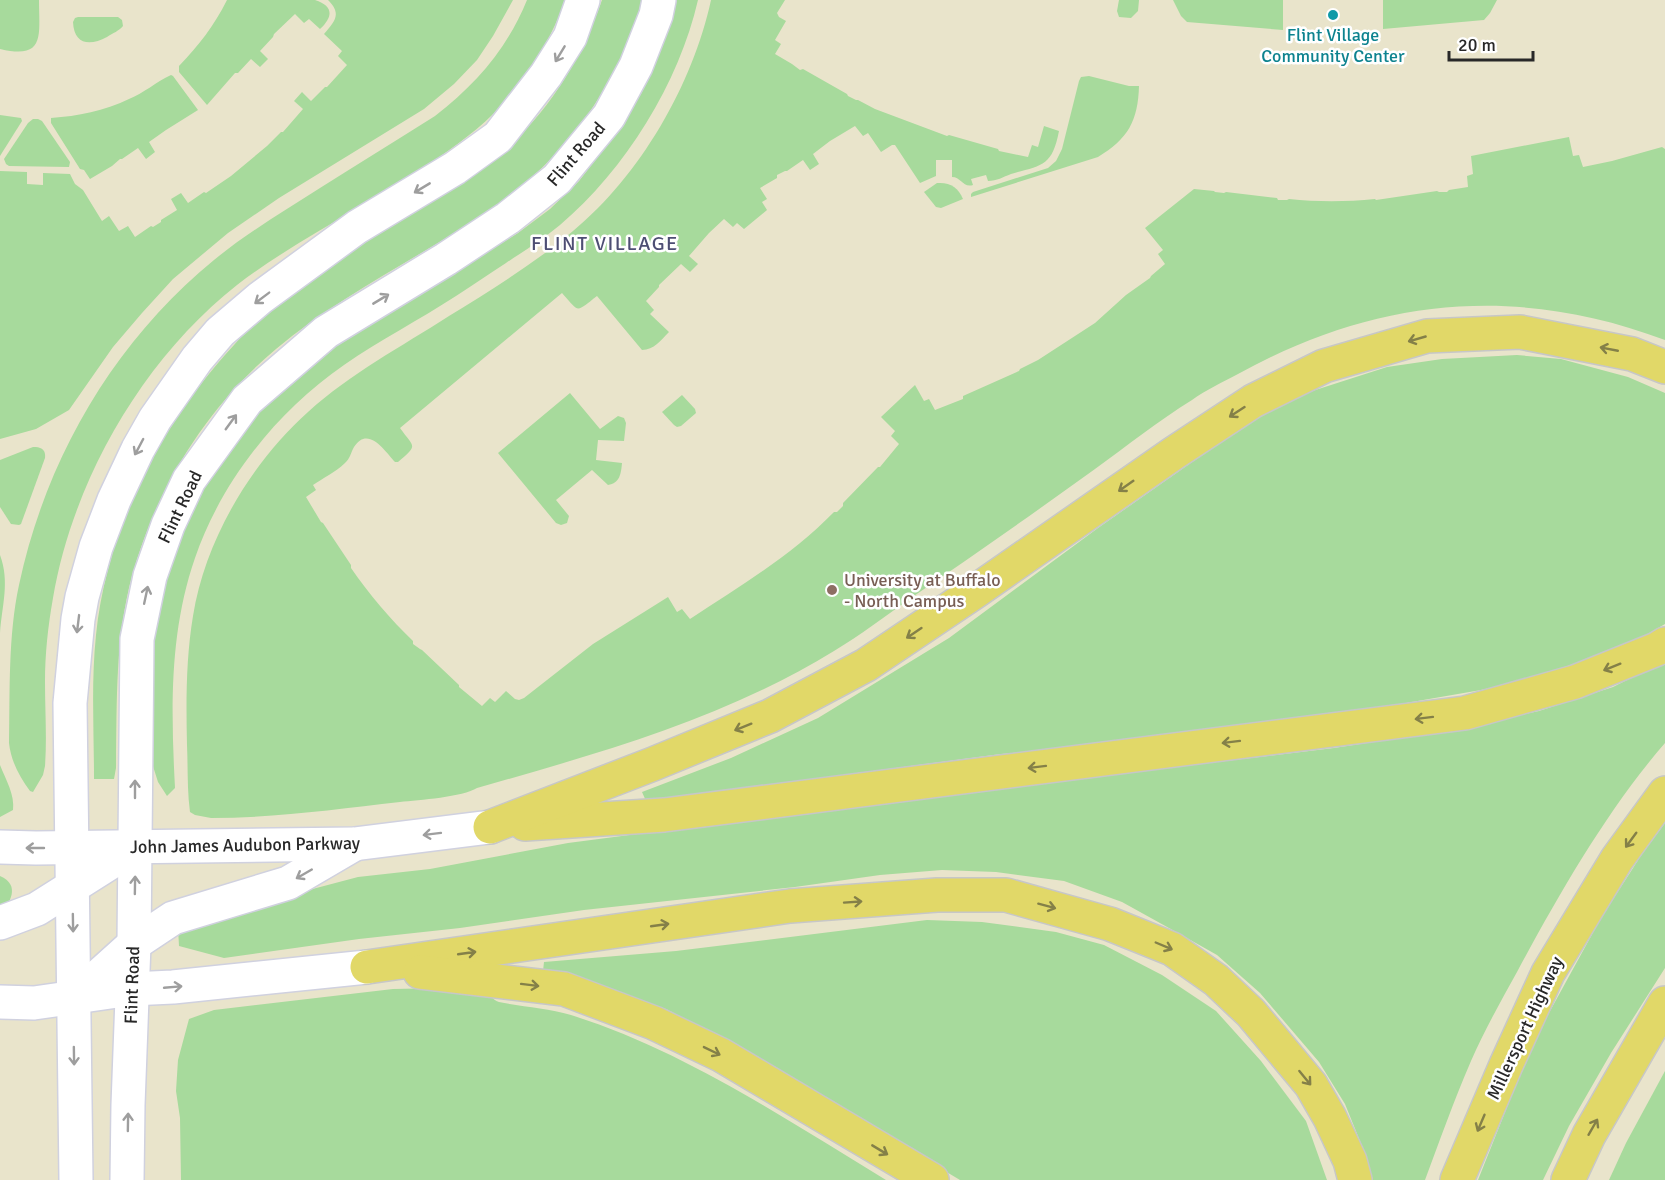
<svg xmlns="http://www.w3.org/2000/svg" width="1665" height="1180" font-family="Signika,sans-serif">
	<rect width="100%" height="100%" fill="#e9e5db"/>
	<!-- education -->
	<rect fill="#e9e4cb" x="0" y="0" width="1665" height="1180"/>
	<!-- green -->
	<g fill="#a7da9c">
		<path d="M 0,0 L 39,0 C 39,35 46,60 0,49 Z"/>
		<path d="M 227,0 L 315,0 C 334,6 333,17 320,29 L 309,19 L 304,23 L 295,14 L 274,34 L 273,37 L 260,51 L 268,59 L 260,67 L 251,59 L 238,73 L 235,73 L 207,105 L 179,72 L 179,66 C 199,45 214,26 227,0 Z"/>
		<path d="M 328,0 L 513,0 L 493,36 L 477,60 L 454,84 L 424,109 L 279,198 L 228,233 L 173,279 L 142,313 L 113,347 L 69,410 L 36,429 L 0,439 L 0,171 L 27,172 L 27,184 L 43,185 L 43,173 L 70,174 L 75,184 L 83,190 L 102,221 L 109,216 L 119,231 L 128,226 L 135,237 L 151,226 L 153,227 L 161,222 L 161,220 L 177,210 L 171,199 L 181,193 L 188,203 L 204,192 L 206,193 L 231,176 L 267,146 L 281,132 L 283,132 L 303,109 L 294,101 L 302,92 L 311,101 L 325,87 L 327,87 L 347,65 L 338,56 L 342,51 L 324,34 C 335,21 342,14 328,0 Z"/>
		<path d="M 527,0 L 566,0 C 553,32 537,63 515,90 C 474,142 413,173 358,208 C 317,232 275,256 237,285 C 143,359 73,480 53,598 C 48,626 45,654 45,682 C 45,710 47,738 45,766 L 43,775 L 33,792 L 30,791 C 19,776 11,761 9,743 C 10,691 8,636 19,585 C 46,458 114,342 214,260 C 247,233 284,211 320,188 C 358,164 397,140 435,116 C 476,84 507,49 527,0 Z"/>
		<path d="M 602,0 L 642,0 C 618,90 558,167 480,217 C 412,261 338,297 276,349 C 206,408 157,487 132,576 C 115,639 117,703 116,768 L 114,779 L 94,779 C 94,731 91,683 96,635 C 107,527 161,424 234,345 C 249,328 266,310 284,296 C 356,242 441,205 510,145 C 553,106 583,54 602,0 Z"/>
		<path d="M 677,0 L 698,0 C 679,83 625,170 560,225 C 543,239 524,251 506,263 C 489,274 473,285 456,296 C 419,320 380,340 344,365 C 277,411 221,482 195,558 C 169,633 171,711 175,788 L 167,796 L 158,782 L 152,763 L 153,655 L 156,626 L 161,601 L 176,549 L 190,516 L 207,482 L 248,424 L 264,406 L 327,352 L 518,233 L 550,209 L 579,181 L 616,133 L 641,94 L 662,47 Z"/>
		<path d="M 711,0 L 785,0 L 777,13 L 779,17 L 786,21 L 775,40 L 781,44 L 775,54 L 792,64 L 800,70 L 803,69 L 847,94 L 848,96 L 856,100 L 858,100 L 875,109 L 947,136 L 949,135 L 998,149 L 999,151 L 1028,157 L 1032,145 L 1038,147 L 1044,126 L 1059,131 C 1052,167 1042,165 1011,174 C 1003,177 997,181 988,181 L 986,175 L 971,179 L 973,185 C 963,188 961,177 952,177 L 952,160 L 936,160 L 936,176 L 920,183 L 895,145 L 892,145 L 881,152 L 868,133 L 863,136 L 855,126 L 830,141 L 813,154 L 819,164 L 810,170 L 803,160 L 787,171 L 785,171 L 777,175 L 777,178 L 760,188 L 767,199 L 762,202 L 767,210 L 744,229 L 737,223 L 733,227 L 724,219 L 709,233 L 689,256 L 698,264 L 690,272 L 681,264 L 659,285 L 659,287 L 646,301 L 654,310 L 650,314 L 669,332 C 661,340 654,350 642,350 L 597,296 C 575,313 580,313 562,293 L 400,428 C 414,448 419,444 398,462 L 395,462 C 385,451 368,425 354,447 C 351,452 350,459 345,463 C 336,472 323,478 313,485 L 316,490 L 306,497 L 321,522 L 323,523 L 351,565 L 351,568 C 369,594 390,619 413,641 L 413,644 L 420,649 L 422,650 L 459,685 L 459,687 L 482,706 L 490,698 L 495,702 L 506,691 L 515,699 L 519,700 L 524,698 L 593,644 L 668,597 L 677,612 L 682,609 L 690,619 C 740,586 791,556 834,512 L 837,512 L 843,506 L 843,503 L 878,467 L 880,467 L 899,444 L 891,436 L 895,431 L 881,417 L 915,385 L 924,401 L 929,399 L 935,410 L 963,399 L 963,396 L 1019,371 L 1020,369 L 1038,360 L 1095,323 L 1126,295 L 1150,278 L 1151,276 L 1165,264 L 1158,254 L 1163,250 L 1145,228 L 1194,189 L 1214,191 L 1215,192 L 1224,193 L 1226,192 L 1277,198 L 1278,200 L 1287,200 L 1289,199 C 1317,202 1346,202 1375,199 L 1376,200 L 1437,191 L 1439,192 L 1447,192 L 1449,190 L 1468,187 L 1467,176 L 1473,174 L 1471,156 L 1569,137 L 1573,156 L 1579,155 L 1583,167 L 1612,161 L 1662,147 L 1665,149 L 1665,340 C 1517,284 1376,298 1238,374 C 1223,382 1206,390 1192,400 C 1158,421 1127,446 1095,469 C 1034,513 973,556 911,598 C 885,616 861,635 834,651 C 725,718 600,753 477,788 C 463,797 419,800 400,802 C 338,809 274,818 211,818 L 195,815 L 190,812 C 187,790 188,767 187,745 C 186,702 186,658 193,616 C 205,540 251,463 308,412 C 351,373 401,347 449,316 C 491,290 535,263 573,231 C 640,176 693,84 711,0 Z"/>
		<polygon points="1119,0 1139,0 1138,11 1131,18 1119,17 1117,11"/>
		<polygon points="1173,0 1283,0 1283,30 1187,22 1181,16"/>
		<polygon points="1383,0 1497,0 1490,13 1484,20 1383,29"/>
		<path d="M 78,17 L 118,17 L 122,20 L 123,26 C 119,31 113,33 107,37 C 90,46 74,45 73,22 L 75,18 Z"/>
		<path d="M 171,75 L 173,76 L 198,110 L 166,130 L 149,142 L 155,152 L 146,159 L 138,148 L 122,159 L 120,159 L 112,166 L 90,179 L 84,170 L 80,169 L 51,123 L 51,118 C 78,116 104,111 129,99 C 144,93 156,82 171,75 Z"/>
		<path d="M 1089,76 L 1129,86 L 1139,86 C 1138,121 1128,139 1098,157 L 971,197 L 971,194 L 973,192 L 1048,168 L 1056,161 L 1062,149 L 1079,81 L 1081,77 Z"/>
		<polygon points="0,115 21,118 22,121 0,156"/>
		<polygon points="33,119 38,119 42,121 70,162 69,167 9,166 6,164 4,159 28,123"/>
		<path d="M 937,183 C 950,182 958,187 963,199 L 941,208 L 936,207 L 924,192 Z"/>
		<polygon points="1517,355 1561,359 1628,377 1665,393 1665,624 1632,643 1589,659 1524,680 1481,690 1354,712 1100,745 1001,754 646,801 642,792 731,758 818,718 949,638 1098,528 1252,420 1303,394 1387,367 1442,359"/>
		<path d="M 570,393 L 600,429 L 618,416 L 624,418 L 626,423 L 624,441 L 598,440 L 596,460 L 622,463 C 621,474 620,483 608,485 L 592,470 L 556,500 L 569,516 L 567,523 L 561,525 L 556,523 L 498,453 Z"/>
		<polygon points="682,395 695,409 696,413 681,426 677,427 674,425 662,412"/>
		<path d="M 33,447 C 41,447 46,449 45,458 L 21,524 L 19,525 L 11,524 L 0,507 L 0,460 Z"/>
		<path d="M 0,555 C 10,582 2,605 0,633 Z"/>
		<path d="M 1665,661 L 1665,743 C 1607,810 1559,894 1517,972 C 1501,1001 1484,1031 1471,1061 C 1454,1100 1440,1140 1425,1180 L 1373,1180 L 1364,1151 L 1345,1104 L 1319,1062 L 1260,993 L 1217,955 L 1178,933 L 1122,902 L 1064,881 L 996,872 L 942,870 L 880,875 L 795,887 L 584,910 L 460,928 L 359,939 L 224,958 L 179,946 L 178,928 L 226,912 L 358,877 L 430,869 L 568,843 L 890,801 L 1334,748 L 1445,731 L 1539,711 L 1613,687 Z"/>
		<path d="M 0,765 C 6,780 15,795 13,810 L 0,817 Z"/>
		<polygon points="1665,823 1665,968 1611,1053 1569,1126 1543,1180 1478,1180 1533,1042 1601,918 1642,854"/>
		<path d="M 0,876 C 21,885 10,903 0,915 Z"/>
		<polygon points="927,920 982,922 1056,932 1104,945 1162,975 1216,1011 1261,1061 1306,1121 1327,1180 960,1180 729,1042 666,1009 593,984 543,971 544,962 676,951"/>
		<path d="M 393,989 C 422,989 452,987 480,990 C 488,991 492,1000 499,1002 C 523,1007 548,1008 571,1015 C 685,1051 785,1119 886,1180 L 181,1180 L 180,1118 L 176,1091 L 178,1060 L 189,1019 L 214,1010 Z"/>
		<polygon points="1665,1071 1665,1180 1609,1180 1626,1143"/>
	</g>
	<g fill="none" stroke-linecap="round" stroke-linejoin="round">
		<defs>
			<g id="tertiary">
				<polyline points="76,1180 70,703 78,619 82,597 96,547 114,500 138,449 155,419 197,359 220,332 260,298 357,227 455,168 498,137 546,75 570,37 583,0"/>
				<polyline points="127,1180 128,1105 134,944 137,639 150,576 168,525 189,480 247,400 326,332 446,259 508,218 557,179 609,116 636,66 656,15 659,0"/>
			</g>
			<g id="secondary">
				<polyline points="0,847 36,848 354,844 490,827"/>
				<polyline points="0,923 37,909 135,847"/>
				<polyline points="74,998 134,944 173,918 288,883 353,845"/>
				<polyline points="0,1002 34,1003 131,989 173,987 367,967"/>
			</g>
			<g id="primary">
				<polyline points="525,824 664,815 1465,713 1575,682 1657,649 1665,644"/>
				<polyline points="490,827 653,764 770,716 866,665 976,591 1174,453 1253,401 1324,366 1427,336 1520,332 1632,354 1665,367"/>
				<polyline points="367,967 790,906 937,895 1006,895 1110,924 1172,949 1216,980 1251,1013 1311,1085 1330,1118 1350,1161 1355,1180"/>
				<polyline points="420,972 564,989 654,1023 721,1055 932,1180"/>
				<polyline points="1457,1180 1506,1065 1548,973 1617,859 1665,793"/>
				<polyline points="1568,1180 1589,1135 1665,1003"/>
			</g>
		</defs>
		<!-- tertiary casing -->
		<use href="#tertiary" stroke="#d0d1df" stroke-width="36"/>
		<!-- secondary casing -->
		<use href="#secondary" stroke="#d0d1df" stroke-width="36"/>
		<!-- primary casing -->
		<use href="#primary" stroke="#c7c7c7" stroke-width="36"/>
		<!-- tertiary -->
		<use href="#tertiary" stroke="#fff" stroke-width="33"/>
		<!-- secondary -->
		<use href="#secondary" stroke="#fff" stroke-width="33"/>
		<!-- primary -->
		<use href="#primary" stroke="#e1d868" stroke-width="33"/>
	</g>
	<!-- one-way arrows -->
	<defs><path id="oneway-shaft" d="M-6 0H5M1.5-3L5.5 0L1.5 3" fill="none" stroke-width="1.6" stroke-linecap="round" stroke-linejoin="round" transform="scale(1.5)"/></defs>
	<g stroke="#9e9e9e">
		<use href="#oneway-shaft" transform="translate(560 54) rotate(121)"/>
		<use href="#oneway-shaft" transform="translate(422 188) rotate(149)"/>
		<use href="#oneway-shaft" transform="translate(262 298) rotate(143)"/>
		<use href="#oneway-shaft" transform="translate(381 299) rotate(-31)"/>
		<use href="#oneway-shaft" transform="translate(231 422) rotate(-54)"/>
		<use href="#oneway-shaft" transform="translate(139 447) rotate(118)"/>
		<use href="#oneway-shaft" transform="translate(146 595) rotate(-78)"/>
		<use href="#oneway-shaft" transform="translate(78 624) rotate(97)"/>
		<use href="#oneway-shaft" transform="translate(135 789) rotate(-90)"/>
		<use href="#oneway-shaft" transform="translate(432 834) rotate(173)"/>
		<use href="#oneway-shaft" transform="translate(35 848) rotate(180)"/>
		<use href="#oneway-shaft" transform="translate(304 874) rotate(150)"/>
		<use href="#oneway-shaft" transform="translate(135 885) rotate(-89)"/>
		<use href="#oneway-shaft" transform="translate(73 923) rotate(89)"/>
		<use href="#oneway-shaft" transform="translate(173 987) rotate(-5)"/>
		<use href="#oneway-shaft" transform="translate(74 1056) rotate(89)"/>
		<use href="#oneway-shaft" transform="translate(128 1122) rotate(-89)"/>
	</g>
	<g stroke="#848048">
		<use href="#oneway-shaft" transform="translate(1417 339) rotate(164)"/>
		<use href="#oneway-shaft" transform="translate(1609 349) rotate(-169)"/>
		<use href="#oneway-shaft" transform="translate(1237 412) rotate(147)"/>
		<use href="#oneway-shaft" transform="translate(1126 486) rotate(145)"/>
		<use href="#oneway-shaft" transform="translate(914 633) rotate(146)"/>
		<use href="#oneway-shaft" transform="translate(1612 667) rotate(158)"/>
		<use href="#oneway-shaft" transform="translate(1424 718) rotate(173)"/>
		<use href="#oneway-shaft" transform="translate(743 727) rotate(158)"/>
		<use href="#oneway-shaft" transform="translate(1231 742) rotate(173)"/>
		<use href="#oneway-shaft" transform="translate(1037 767) rotate(173)"/>
		<use href="#oneway-shaft" transform="translate(1631 840) rotate(126)"/>
		<use href="#oneway-shaft" transform="translate(853 902) rotate(-4)"/>
		<use href="#oneway-shaft" transform="translate(1047 906) rotate(15)"/>
		<use href="#oneway-shaft" transform="translate(660 925) rotate(-8)"/>
		<use href="#oneway-shaft" transform="translate(1164 946) rotate(23)"/>
		<use href="#oneway-shaft" transform="translate(467 953) rotate(-8)"/>
		<use href="#oneway-shaft" transform="translate(530 985) rotate(7)"/>
		<use href="#oneway-shaft" transform="translate(712 1051) rotate(26)"/>
		<use href="#oneway-shaft" transform="translate(1305 1078) rotate(51)"/>
		<use href="#oneway-shaft" transform="translate(1481 1123) rotate(113)"/>
		<use href="#oneway-shaft" transform="translate(1593 1127) rotate(-60)"/>
		<use href="#oneway-shaft" transform="translate(880 1150) rotate(31)"/>
	</g>
	<!-- markers -->
	<circle fill="#0f9aa8" stroke="#fff" stroke-width="2" cx="1333" cy="15" r="6"/>
	<circle fill="#8d6e63" stroke="#fff" stroke-width="2" cx="832" cy="590" r="6"/>
	<g text-anchor="middle" stroke-width="5" stroke-linejoin="round" paint-order="stroke">
		<!-- culture labels -->
		<g font-size="18" fill="#0d838f" stroke="#fff">
			<text x="1333" y="41">Flint Village<tspan x="1333" dy="21">Community Center</tspan></text>
		</g>
		<!-- street labels -->
		<g font-size="18" fill="#282828" stroke="#fff">
			<text transform="translate(576 154) rotate(-49)" y="6">Flint Road</text>
			<text transform="translate(180 507) rotate(-64)" y="6">Flint Road</text>
			<text transform="translate(245 845) rotate(-1)" y="6">John James Audubon Parkway</text>
			<text transform="translate(132 985) rotate(-88)" y="6">Flint Road</text>
			<text transform="translate(1525 1028) rotate(-65)" y="6">Millersport Highway</text>
		</g>
		<!-- education labels -->
		<g font-size="18" fill="#785e54" stroke="#fff" text-anchor="start">
			<text x="844" y="586">University at Buffalo<tspan x="844" dy="21">- North Campus</tspan></text>
		</g>
		<!-- neighbourhood labels -->
		<g font-size="20" letter-spacing="1.5" fill="#4d4e73" stroke="#fff">
			<text x="605" y="250">FLINT VILLAGE</text>
		</g>
	</g>
	<!-- scale -->
	<path d="M1449 51v9h84v-9" fill="none" stroke="#282828" stroke-width="3"/>
	<text x="1458" y="51" font-size="18" fill="#282828" stroke="#ffffff" stroke-width="4.5" paint-order="stroke">20 m</text>
</svg>
